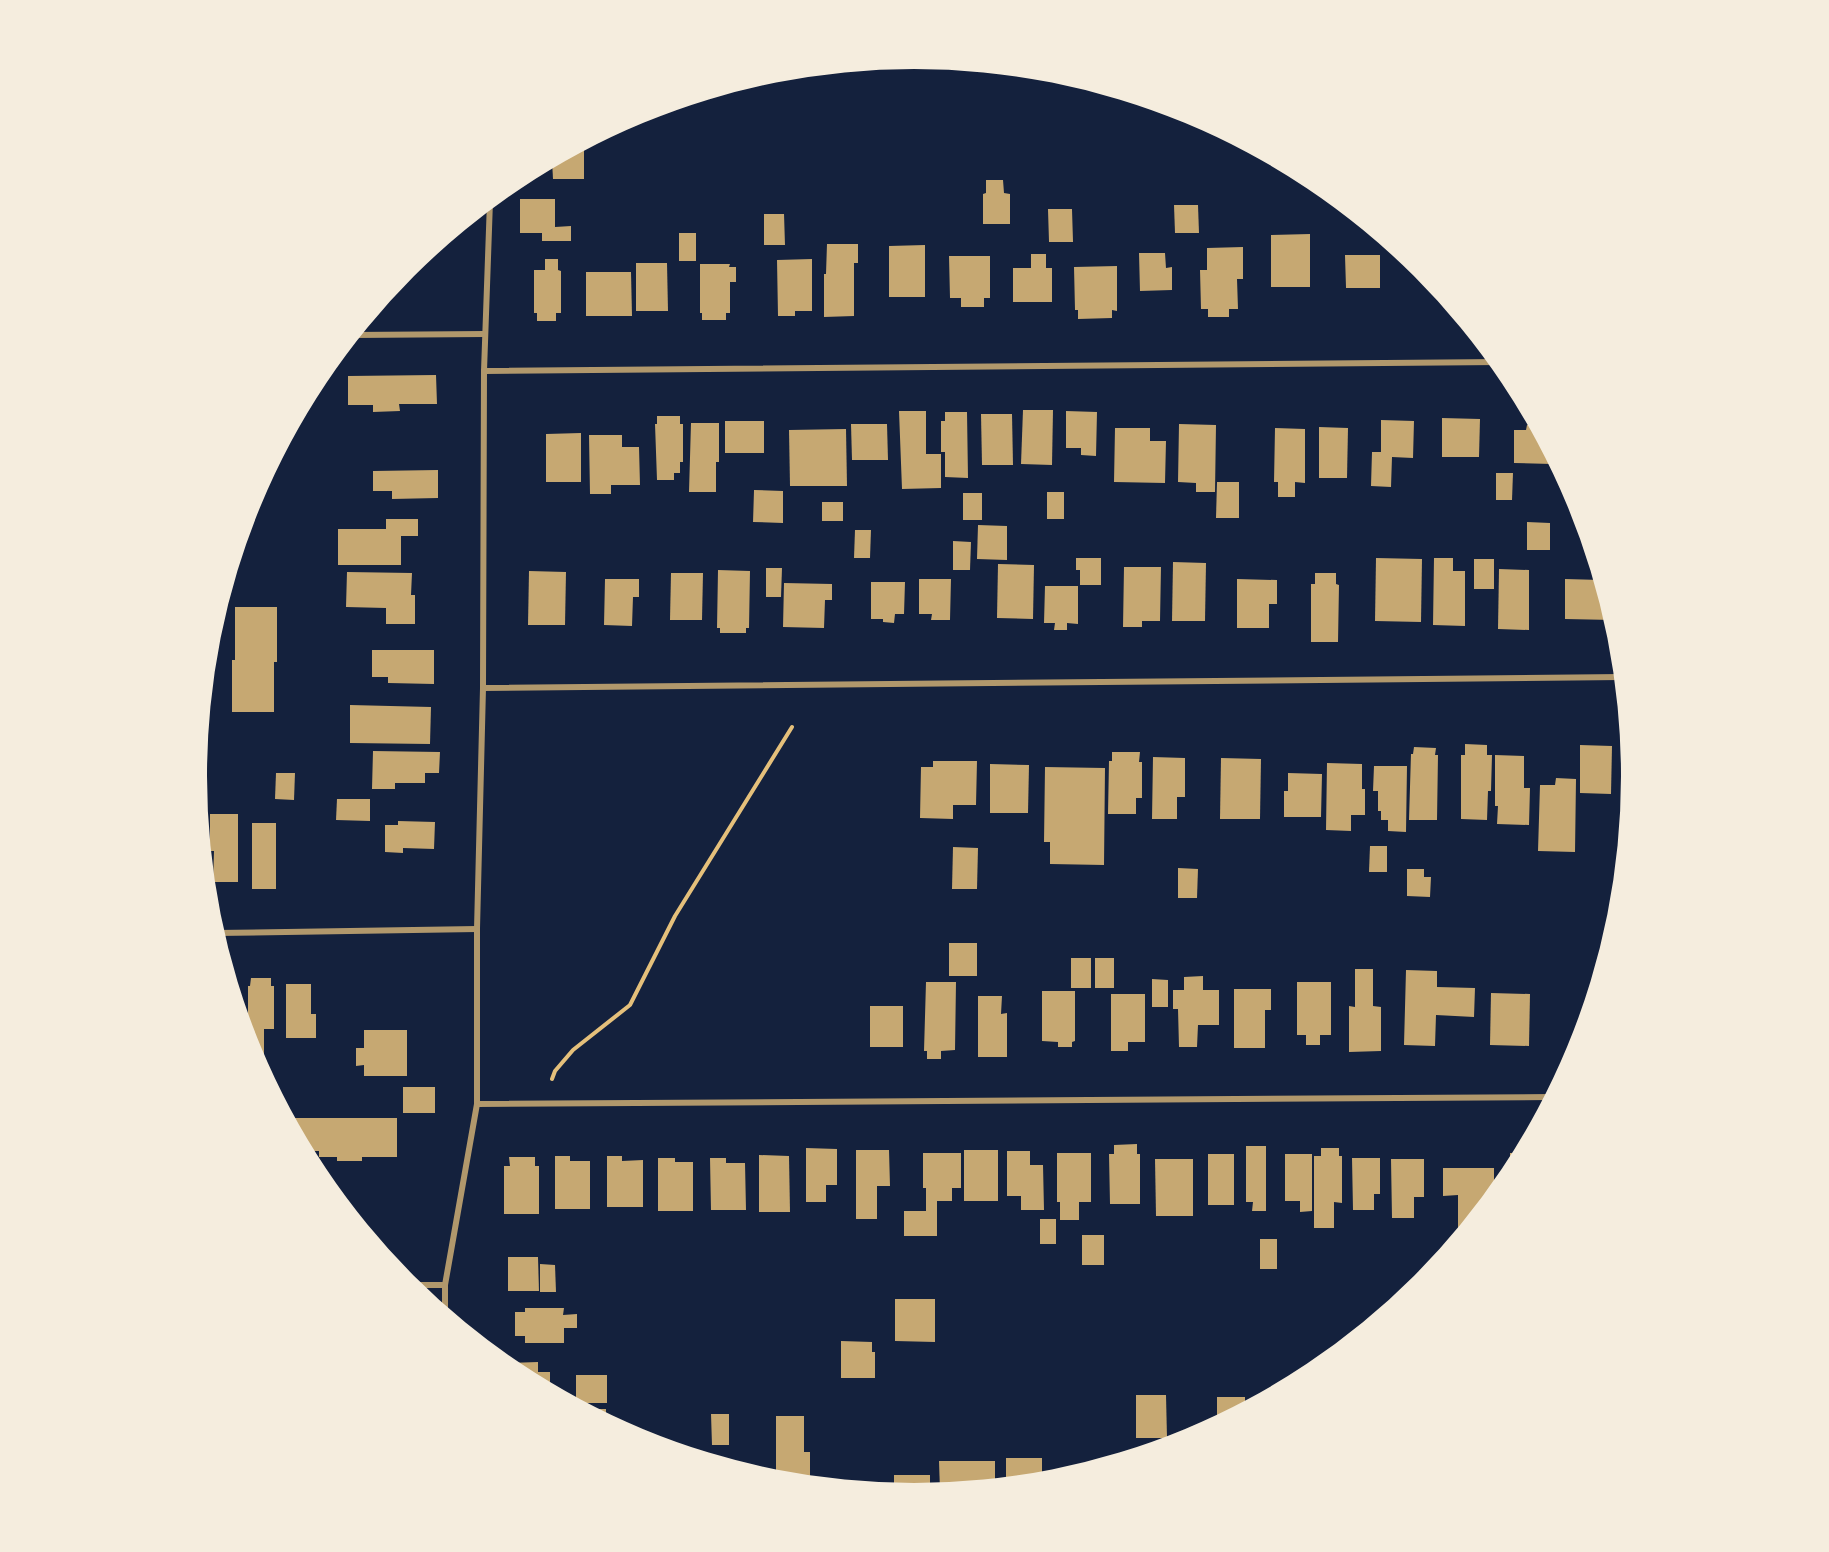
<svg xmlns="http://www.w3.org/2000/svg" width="1829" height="1552" font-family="Commissioner,sans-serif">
	<rect width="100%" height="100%" fill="#14213d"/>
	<!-- building -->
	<g fill="#c6a872">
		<polygon points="581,144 584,144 584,179 553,179 552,160"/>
		<polygon points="986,180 1003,180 1004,193 1010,194 1010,224 983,224 983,194 986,193"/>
		<polygon points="520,199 555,199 555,227 571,226 571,241 542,241 542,233 520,233"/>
		<polygon points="1174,205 1198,205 1199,233 1175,233"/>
		<polygon points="1048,209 1072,209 1073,242 1049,242"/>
		<polygon points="764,214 784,214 785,245 764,245"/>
		<rect x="679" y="233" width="17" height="28"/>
		<polygon points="1310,234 1310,287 1271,287 1271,235"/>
		<polygon points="827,244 858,244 858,263 854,263 854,316 824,317 824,274 826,274"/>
		<polygon points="925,245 925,297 889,297 889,246"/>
		<polygon points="1243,247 1243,279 1237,279 1238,309 1229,309 1229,317 1208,317 1208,309 1201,309 1200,270 1207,270 1207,248"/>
		<polygon points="1139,253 1165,253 1166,268 1172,267 1172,290 1140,291"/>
		<polygon points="1031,254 1046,254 1046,268 1052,268 1052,302 1013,302 1013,268 1031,268"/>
		<polygon points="1345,255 1380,255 1380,288 1346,288"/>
		<polygon points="949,256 990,256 990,298 984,298 984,307 961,307 961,298 950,298"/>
		<polygon points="545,259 558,259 558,270 561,271 561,313 556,313 556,321 537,321 537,313 534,313 534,270 545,270"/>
		<polygon points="812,259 812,311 795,311 795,316 778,316 777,260"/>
		<polygon points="636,263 667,263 668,311 636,311"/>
		<polygon points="700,264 730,264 729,267 736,267 736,282 730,282 730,313 726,313 726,320 702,320 702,313 700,313"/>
		<polygon points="1117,266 1117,311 1112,310 1112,318 1078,319 1078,310 1075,310 1074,267"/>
		<polygon points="586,272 631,272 632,316 586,316"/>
		<polygon points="436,375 437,404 399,404 400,411 373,412 373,405 348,405 348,376"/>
		<polygon points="1023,410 1053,410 1052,465 1021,464"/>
		<polygon points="899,411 926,411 926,454 941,454 941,488 902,489"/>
		<polygon points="1066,411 1097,412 1096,456 1081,455 1081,448 1066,448"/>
		<polygon points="945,412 967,412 968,478 945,477 945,452 941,452 941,421 945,421"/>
		<polygon points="981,414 1012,414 1013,465 982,465"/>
		<polygon points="657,416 680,416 680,424 683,424 683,462 680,462 680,473 674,473 674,480 657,480 655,424 657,424"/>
		<polygon points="1442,418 1480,419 1479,457 1442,457"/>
		<polygon points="1381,420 1414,421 1413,458 1392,457 1391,487 1371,486 1372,452 1381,452"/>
		<rect x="725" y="421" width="39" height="32"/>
		<polygon points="294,423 293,436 287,436"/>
		<polygon points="691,423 719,423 719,462 716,462 716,492 689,492"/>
		<polygon points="851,424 887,424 888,460 852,460"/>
		<polygon points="1179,424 1216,425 1215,492 1196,492 1196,483 1178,482"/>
		<polygon points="1527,425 1537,426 1552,453 1552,464 1514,463 1514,430 1526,430"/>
		<polygon points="1319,427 1348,428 1347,478 1319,478"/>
		<polygon points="1115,428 1150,428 1150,441 1166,441 1165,483 1114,482"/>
		<polygon points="1275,428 1305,429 1305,483 1295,482 1295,497 1278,497 1278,482 1274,482"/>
		<polygon points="846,429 847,486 790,486 789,430"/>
		<polygon points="581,433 581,482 546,482 546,434"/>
		<polygon points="589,435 622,435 622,447 639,447 640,485 611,485 611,494 590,494"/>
		<polygon points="438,470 438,498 392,499 392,491 373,491 373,471"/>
		<polygon points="1496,473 1513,473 1512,500 1496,500"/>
		<polygon points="1217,482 1239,482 1239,518 1216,518"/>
		<polygon points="754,490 783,491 783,523 753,522"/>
		<rect x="1047" y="492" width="17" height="27"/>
		<rect x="963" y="493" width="19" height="27"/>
		<rect x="822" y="502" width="21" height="19"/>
		<polygon points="386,519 418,519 418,536 401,536 401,565 338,565 338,529 386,529"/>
		<polygon points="1527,522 1550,523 1550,550 1527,550"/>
		<polygon points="978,525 1007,526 1007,560 977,559"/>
		<polygon points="855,530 871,530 870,558 854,558"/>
		<polygon points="953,541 971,542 970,570 953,570"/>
		<polygon points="1076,558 1101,558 1101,585 1080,585 1080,570 1076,570"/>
		<polygon points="1376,558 1422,559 1421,622 1375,621"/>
		<polygon points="1434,558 1453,558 1453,571 1465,571 1465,626 1433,625"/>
		<rect x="1474" y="559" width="20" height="30"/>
		<polygon points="1173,562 1206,563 1205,621 1172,621"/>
		<polygon points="998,564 1034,565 1033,619 997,618"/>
		<polygon points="1124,567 1161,567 1160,621 1142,621 1142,627 1123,627"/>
		<polygon points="766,568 782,568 781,597 766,597"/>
		<polygon points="1499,569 1529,570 1529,630 1498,629"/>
		<polygon points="718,570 750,571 749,628 746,628 746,633 720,633 720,628 717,628"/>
		<polygon points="529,571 566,572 565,625 528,625"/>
		<polygon points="347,572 412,573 411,595 415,595 415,624 386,624 386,608 346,607"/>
		<polygon points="671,573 703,573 702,620 670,620"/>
		<polygon points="1315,573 1336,573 1336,584 1339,585 1338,642 1311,642 1311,584 1315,584"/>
		<polygon points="605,579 639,579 639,597 633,597 632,626 604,625"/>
		<polygon points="919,579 951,579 950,620 931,620 932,614 919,614"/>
		<polygon points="1237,579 1277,580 1277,604 1269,604 1269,628 1237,628"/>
		<polygon points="1565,579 1601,580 1613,620 1565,619"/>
		<polygon points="871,582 905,582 904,614 895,614 894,623 883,622 883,619 871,619"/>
		<polygon points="784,583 832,584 832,600 825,600 824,628 783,627"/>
		<polygon points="1045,586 1078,586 1078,624 1067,623 1067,630 1054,630 1055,623 1044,623"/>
		<polygon points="235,607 277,607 277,662 274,662 274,712 232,712 232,660 235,660"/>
		<polygon points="372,650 434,650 434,684 388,683 388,677 372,677"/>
		<polygon points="350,705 431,707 430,744 350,743"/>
		<polygon points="1465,744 1487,745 1487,755 1492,755 1491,791 1488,791 1487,820 1461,819 1461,755 1465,755"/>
		<polygon points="1580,745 1612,746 1611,794 1580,793"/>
		<polygon points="1414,747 1436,748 1435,755 1438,755 1437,820 1409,820 1411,754 1413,754"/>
		<polygon points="373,751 440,752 439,773 425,773 425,783 395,783 395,789 372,789"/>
		<polygon points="1112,752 1140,752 1139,762 1142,762 1142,798 1136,798 1136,814 1108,814 1109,761 1112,761"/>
		<polygon points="1495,755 1524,756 1524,788 1530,788 1529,825 1497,824 1498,806 1495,806"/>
		<polygon points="1153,757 1185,758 1185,797 1177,797 1177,819 1152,819"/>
		<polygon points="1221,758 1261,759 1260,819 1220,819"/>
		<polygon points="933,761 977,761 976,805 953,805 953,819 920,818 921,767 933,767"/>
		<polygon points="1327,763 1362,764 1362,789 1365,789 1365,815 1351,815 1351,831 1326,830"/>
		<polygon points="990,764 1029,765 1028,813 990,813"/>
		<polygon points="1374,766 1407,766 1406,832 1388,831 1388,820 1381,820 1381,811 1378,811 1378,791 1373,791"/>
		<polygon points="1045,767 1105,768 1104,865 1050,864 1050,842 1044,842"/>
		<polygon points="276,773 295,773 294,800 275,799"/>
		<polygon points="1288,773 1322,774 1321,817 1284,817 1284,791 1288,791"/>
		<polygon points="1556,778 1576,779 1575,852 1538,851 1540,785 1555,785"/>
		<polygon points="337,799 370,799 370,821 336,820"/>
		<polygon points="210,814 238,814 238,882 213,882 214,851 210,851"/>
		<polygon points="398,821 435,822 434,849 403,848 403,853 385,852 385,825 398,825"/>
		<rect x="252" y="823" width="24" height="66"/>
		<polygon points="1370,846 1387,846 1387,872 1369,872"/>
		<polygon points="953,847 978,848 977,889 952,889"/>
		<polygon points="1178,868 1198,869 1197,898 1178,898"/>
		<polygon points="1407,869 1424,869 1424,877 1431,877 1430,897 1407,896"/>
		<rect x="949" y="943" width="28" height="33"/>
		<rect x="1071" y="958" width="20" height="30"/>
		<rect x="1095" y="958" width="19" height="30"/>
		<polygon points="1355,969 1373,969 1373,1006 1381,1007 1381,1051 1349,1052 1349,1006 1355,1007"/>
		<polygon points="1406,970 1437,971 1437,987 1475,988 1474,1017 1436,1015 1435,1046 1404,1045"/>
		<polygon points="1203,976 1203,990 1219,990 1219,1025 1198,1025 1197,1047 1179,1047 1178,1009 1173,1009 1173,990 1184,990 1184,977"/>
		<polygon points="229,977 236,977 236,997 235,997"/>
		<polygon points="251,978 271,978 271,986 274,986 274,1029 264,1029 264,1058 256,1058 248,1039 248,986 250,986"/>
		<polygon points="1152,979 1168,980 1168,1007 1152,1007"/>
		<polygon points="926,982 956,982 955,1050 941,1051 941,1059 927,1059 927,1051 924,1051"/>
		<polygon points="1297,982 1331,982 1331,1035 1320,1035 1320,1045 1306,1045 1306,1035 1297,1035"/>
		<polygon points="286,984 311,984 311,1014 316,1014 316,1038 286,1038"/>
		<polygon points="1234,989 1271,989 1271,1010 1265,1010 1265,1048 1234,1048"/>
		<polygon points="1042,991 1075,991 1075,1041 1072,1042 1072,1047 1058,1047 1058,1042 1042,1041"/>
		<polygon points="1491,993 1530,994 1529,1046 1490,1045"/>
		<polygon points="1111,994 1145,994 1145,1042 1128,1042 1128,1051 1111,1051"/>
		<polygon points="978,996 1002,996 1001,1014 1007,1013 1007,1057 978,1057"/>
		<rect x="870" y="1006" width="33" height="41"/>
		<polygon points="364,1030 407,1030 407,1076 364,1076 364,1065 356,1066 356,1048 364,1048"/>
		<rect x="403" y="1087" width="32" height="26"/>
		<polygon points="288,1118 397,1118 397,1157 362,1157 362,1161 337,1161 337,1157 319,1157 319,1151 305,1151"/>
		<polygon points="1137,1144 1137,1154 1140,1154 1140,1204 1110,1204 1109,1154 1114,1154 1114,1145"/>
		<polygon points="1246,1146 1266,1146 1266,1211 1252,1211 1253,1202 1246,1202"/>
		<polygon points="806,1148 837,1149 837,1185 826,1185 826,1202 806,1202"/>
		<polygon points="1321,1148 1339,1148 1339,1156 1342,1156 1342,1203 1334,1202 1334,1228 1314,1228 1314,1156 1321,1156"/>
		<polygon points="856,1150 889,1150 890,1186 877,1186 877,1219 856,1219"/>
		<rect x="964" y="1150" width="34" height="51"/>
		<polygon points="1007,1151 1030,1151 1030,1165 1043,1165 1044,1210 1021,1210 1021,1196 1007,1196"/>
		<polygon points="923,1153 961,1153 961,1188 952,1188 952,1201 937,1201 937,1236 904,1236 904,1211 926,1211 926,1188 923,1188"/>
		<polygon points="1057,1153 1091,1153 1091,1202 1079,1202 1079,1220 1060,1220 1060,1202 1057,1202"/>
		<polygon points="1510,1153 1523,1153 1510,1176"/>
		<rect x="1208" y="1154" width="26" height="51"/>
		<polygon points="1285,1154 1312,1154 1312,1211 1300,1212 1300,1201 1285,1201"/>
		<polygon points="759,1155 789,1156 790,1212 759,1212"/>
		<polygon points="555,1156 570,1156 570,1161 590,1161 590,1209 555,1209"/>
		<polygon points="607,1156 622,1156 622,1161 643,1160 643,1207 607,1207"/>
		<polygon points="509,1157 535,1157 535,1166 539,1166 539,1214 504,1214 504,1166 510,1166"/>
		<polygon points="658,1158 675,1158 675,1162 693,1162 693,1211 658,1211"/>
		<polygon points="710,1158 726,1158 726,1163 745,1163 746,1210 711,1210"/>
		<polygon points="1352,1158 1380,1158 1380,1194 1374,1194 1374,1210 1353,1210"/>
		<polygon points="1155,1159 1193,1159 1193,1216 1156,1216"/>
		<polygon points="1391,1159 1424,1159 1424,1197 1414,1197 1414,1218 1392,1218"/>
		<polygon points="1443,1168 1494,1168 1494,1195 1467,1229 1458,1229 1458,1195 1443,1196"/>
		<rect x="1040" y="1219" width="16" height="25"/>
		<rect x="1082" y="1235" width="22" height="30"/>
		<rect x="1260" y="1239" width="17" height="30"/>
		<polygon points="508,1257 538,1257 539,1291 508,1291"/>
		<polygon points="540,1264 555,1265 556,1292 540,1292"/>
		<polygon points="895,1299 935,1299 935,1342 895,1341"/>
		<polygon points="525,1308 564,1308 563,1315 577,1314 577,1328 564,1328 564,1343 525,1343 525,1336 515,1336 515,1312 525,1312"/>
		<polygon points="841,1341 872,1342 872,1352 875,1352 875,1378 841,1378"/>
		<polygon points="538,1362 538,1372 550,1372 550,1387 543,1387 516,1372 504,1363"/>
		<rect x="576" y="1375" width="31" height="28"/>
		<polygon points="1136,1395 1166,1395 1167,1438 1136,1438"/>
		<polygon points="1217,1397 1245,1397 1245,1409 1217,1424"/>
		<polygon points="585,1409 606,1409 606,1421"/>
		<polygon points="711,1414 729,1414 729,1445 712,1445"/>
		<polygon points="776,1416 804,1416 804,1452 810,1452 810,1483 776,1480"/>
		<polygon points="681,1451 702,1451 702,1458"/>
		<polygon points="1006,1458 1042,1458 1042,1481 1006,1485"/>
		<polygon points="939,1461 995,1461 995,1486 940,1491"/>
		<polygon points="732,1467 759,1467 759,1475"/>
		<polygon points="894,1475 930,1475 930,1492 914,1493 894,1492"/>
		<polygon points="846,1482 874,1482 874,1490 846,1487"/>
	</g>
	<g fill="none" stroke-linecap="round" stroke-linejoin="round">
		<!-- path -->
		<polyline stroke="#e5c07b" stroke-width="4" points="552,1079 555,1071 573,1050 630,1005 675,916 792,727"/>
		<!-- minor -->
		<g stroke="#b1986c" stroke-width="6">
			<polyline points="353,335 485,334"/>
			<polyline points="484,371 1499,362"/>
			<polyline points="483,688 1622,677"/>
			<polyline points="216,933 477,929"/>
			<polyline points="477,1104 1552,1097"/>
			<polyline points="410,1285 445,1285"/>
			<polyline points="445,1314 445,1285 477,1104 477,929 483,688 484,371 490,201"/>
		</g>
	</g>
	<!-- crop -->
	<path d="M0 0H1829V1552H0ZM207 776a707 707 0 1 1 1414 0a707 707 0 1 1-1414 0Z" fill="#f5edde" fill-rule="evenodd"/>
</svg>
